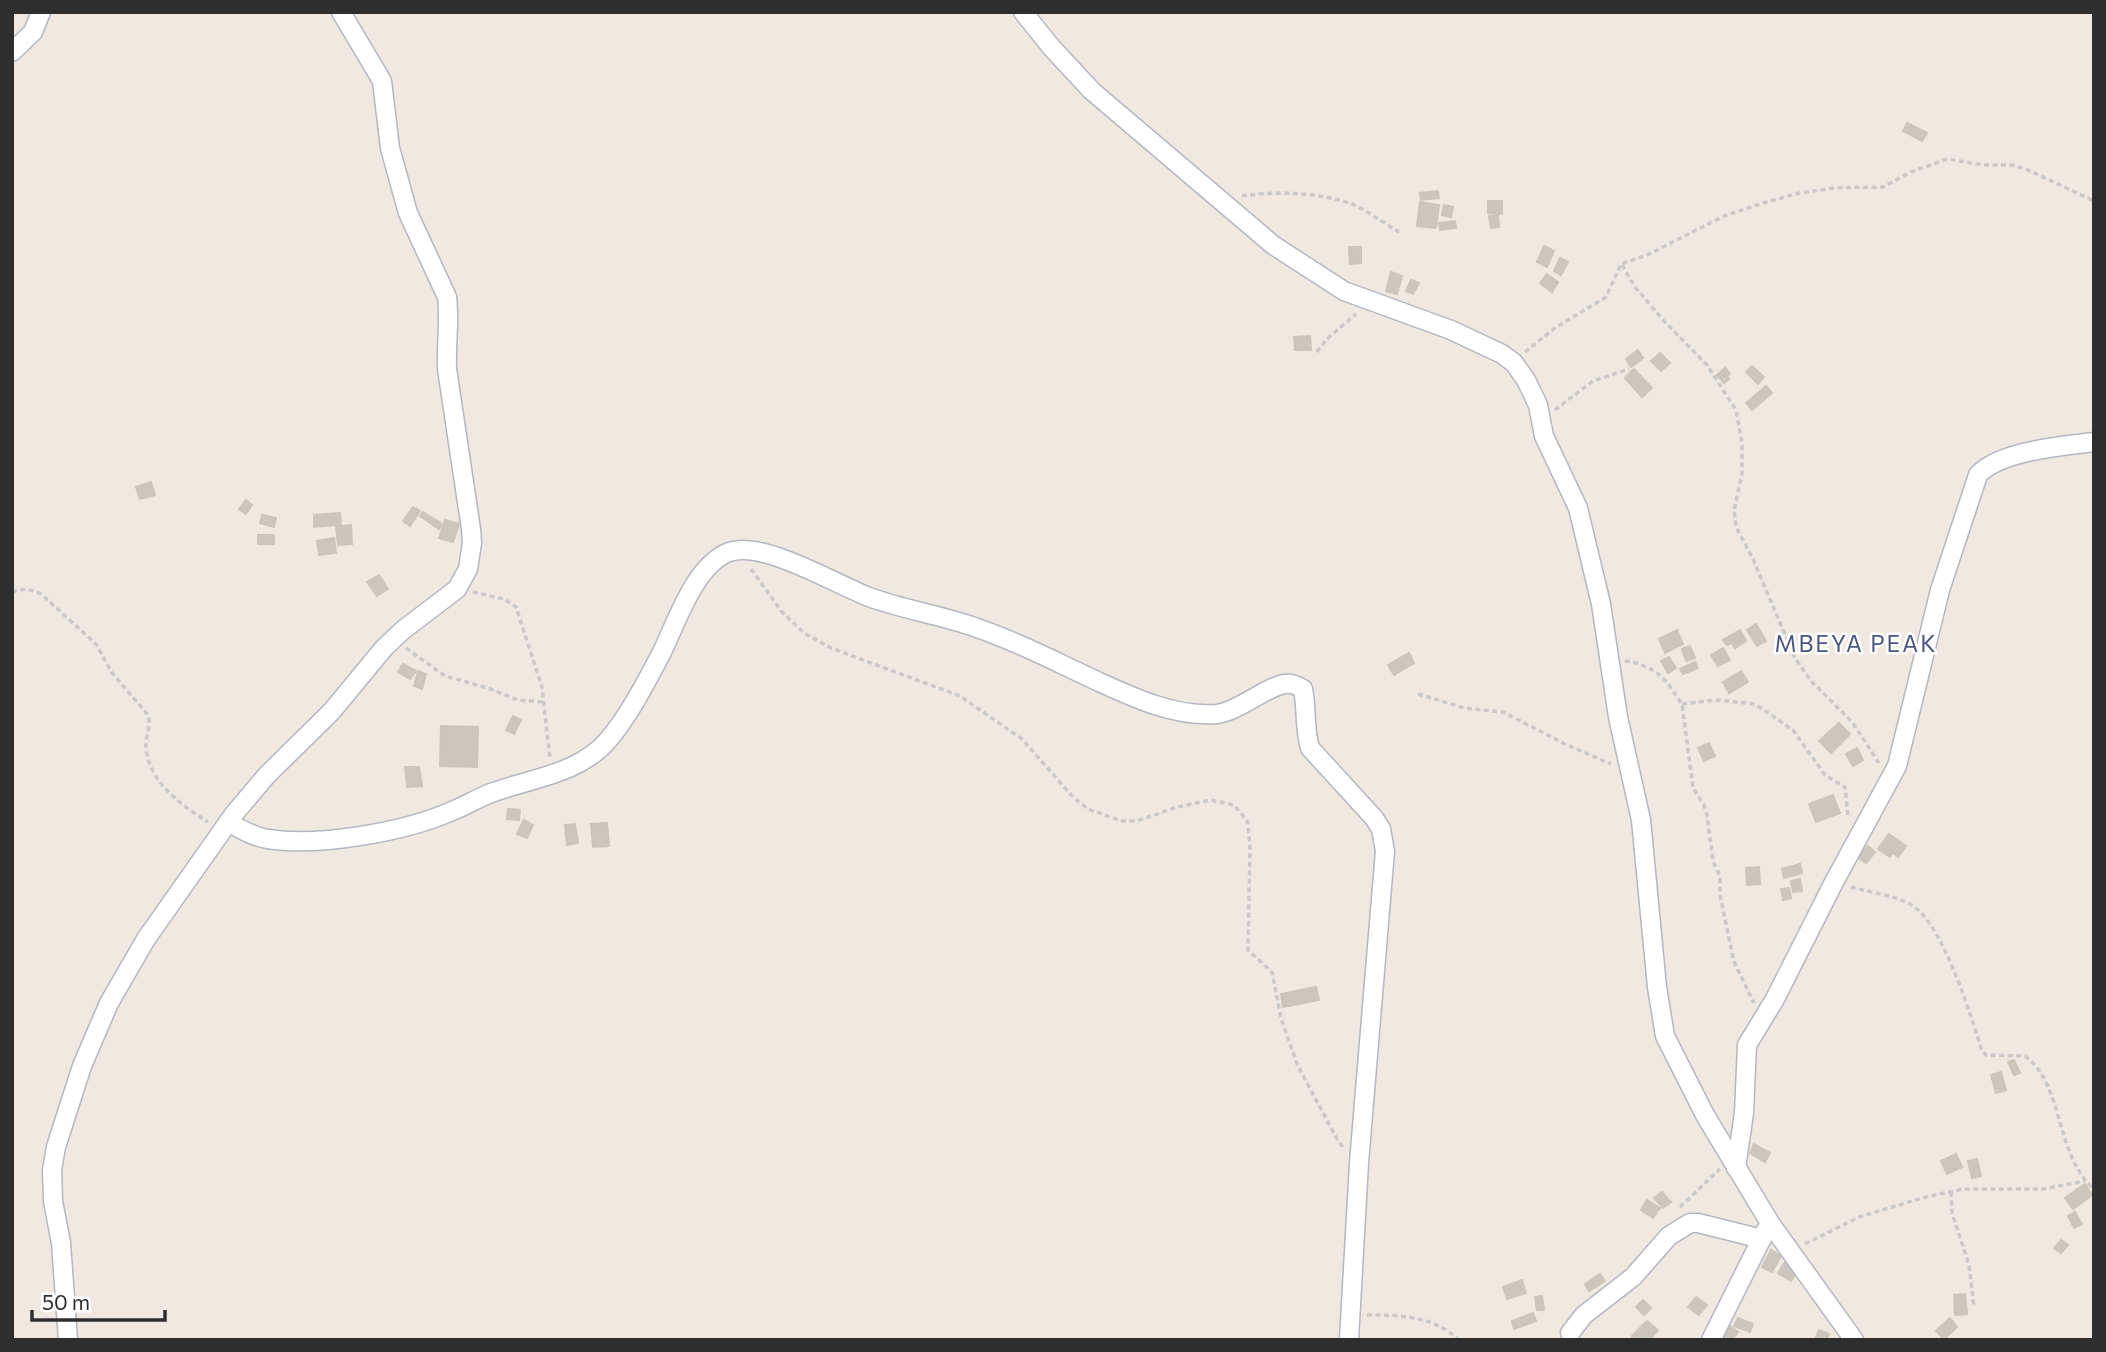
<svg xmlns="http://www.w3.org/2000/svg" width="2106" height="1352" font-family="Commissioner,sans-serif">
	<rect width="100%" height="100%" fill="#efe9e1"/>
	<!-- building -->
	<g fill="#cbc7bf" stroke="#cbc5ba" stroke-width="2">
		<polygon points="1907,123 1927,133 1922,141 1903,131"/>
		<polygon points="1438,191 1439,198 1421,200 1420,193"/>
		<polygon points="1488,201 1502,201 1502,214 1488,213"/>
		<polygon points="1420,202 1439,205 1436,228 1417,226"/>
		<polygon points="1444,205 1453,207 1451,217 1442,215"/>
		<polygon points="1498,215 1499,227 1491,228 1489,216"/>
		<polygon points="1455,221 1456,228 1440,230 1439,223"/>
		<polygon points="1544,246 1554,251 1547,267 1537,262"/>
		<polygon points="1349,247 1361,247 1361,263 1350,264"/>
		<polygon points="1560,258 1568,262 1561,275 1554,271"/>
		<polygon points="1391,272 1402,276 1397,294 1386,291"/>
		<polygon points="1547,274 1558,282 1552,292 1540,283"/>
		<polygon points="1411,280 1419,283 1413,294 1406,291"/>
		<polygon points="1310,336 1311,350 1295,350 1294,337"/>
		<polygon points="1638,350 1643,358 1631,367 1626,359"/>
		<polygon points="1660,353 1670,363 1661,371 1651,361"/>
		<polygon points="1752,366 1764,377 1758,384 1746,372"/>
		<polygon points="1725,368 1730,374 1727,377 1729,379 1724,383 1717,375"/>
		<polygon points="1634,369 1652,388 1642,397 1625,378"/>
		<polygon points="1766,386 1772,393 1752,410 1746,403"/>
		<polygon points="151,482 155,495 140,499 136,487"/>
		<polygon points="246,500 252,505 246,514 239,509"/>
		<polygon points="413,507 420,511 410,526 403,521"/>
		<polygon points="423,512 442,524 439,529 420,516"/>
		<polygon points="340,513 341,526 351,525 352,544 338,545 336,525 314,527 314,515"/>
		<polygon points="262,515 276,518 274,527 260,523"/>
		<polygon points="445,520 459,524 453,542 439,538"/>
		<rect x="258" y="535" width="16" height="9"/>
		<polygon points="334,538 336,553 319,555 317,541"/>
		<polygon points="379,575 388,589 377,596 367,582"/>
		<polygon points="1756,624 1766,641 1757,646 1747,630"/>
		<polygon points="1677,630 1683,644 1665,653 1659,639"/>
		<polygon points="1740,630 1746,641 1735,648 1732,643 1727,645 1723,640"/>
		<polygon points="1690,646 1695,658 1686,661 1682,649"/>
		<polygon points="1723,648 1730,660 1718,666 1711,655"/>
		<polygon points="1409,653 1414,663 1394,675 1388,665"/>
		<polygon points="1669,657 1676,668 1668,673 1661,661"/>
		<polygon points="1695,662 1698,668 1683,674 1680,669"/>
		<polygon points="403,664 416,671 410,679 398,672"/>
		<polygon points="418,671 426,674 422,689 414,686"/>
		<polygon points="1741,671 1748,682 1729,693 1723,682"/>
		<polygon points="513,716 521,720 514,734 506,730"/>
		<polygon points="1839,723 1850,734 1831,753 1819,741"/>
		<polygon points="441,726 478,727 477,767 440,766"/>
		<polygon points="1709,743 1715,756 1704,761 1698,748"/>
		<polygon points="1857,748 1863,760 1853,766 1846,754"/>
		<polygon points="405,767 419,767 422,786 407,787"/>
		<polygon points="1833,795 1840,813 1816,822 1809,804"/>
		<polygon points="508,809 520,810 519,820 507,819"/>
		<polygon points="524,820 533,825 527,838 517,834"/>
		<polygon points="607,823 609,846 593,847 591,824"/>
		<polygon points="575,824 578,843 567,845 565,825"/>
		<polygon points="1889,834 1906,846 1898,857 1893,853 1890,857 1878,849"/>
		<polygon points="1868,846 1875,852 1866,863 1858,857"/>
		<polygon points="1800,864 1802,873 1784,878 1782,869"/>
		<polygon points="1759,867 1760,884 1747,885 1746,868"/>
		<polygon points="1800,879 1802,891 1793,892 1791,881"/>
		<polygon points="1789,888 1791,898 1783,900 1781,889"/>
		<polygon points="1316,987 1319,1000 1283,1007 1281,994"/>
		<polygon points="2014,1060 2020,1073 2014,1075 2008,1062"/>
		<polygon points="2001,1072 2006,1090 1996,1093 1991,1075"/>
		<polygon points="1754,1144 1770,1153 1765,1162 1750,1153"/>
		<polygon points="1956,1154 1962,1167 1947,1174 1941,1161"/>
		<polygon points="1977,1159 1981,1176 1972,1178 1968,1161"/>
		<polygon points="2085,1184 2092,1195 2073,1209 2065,1198"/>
		<polygon points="1662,1192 1671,1202 1663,1208 1654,1198"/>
		<polygon points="1647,1200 1660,1208 1653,1218 1641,1210"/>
		<polygon points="2075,1212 2082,1224 2074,1228 2068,1216"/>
		<polygon points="2061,1240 2068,1245 2061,1253 2054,1248"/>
		<polygon points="1771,1250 1781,1256 1772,1272 1762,1267"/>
		<polygon points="1785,1262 1798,1270 1791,1281 1778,1273"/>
		<polygon points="1600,1274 1605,1281 1589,1291 1585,1284"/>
		<polygon points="1522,1280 1526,1293 1507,1299 1503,1287"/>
		<polygon points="1965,1294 1967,1314 1955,1315 1954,1295"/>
		<polygon points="1542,1296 1544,1310 1537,1310 1535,1297"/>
		<polygon points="1696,1297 1707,1305 1699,1315 1688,1307"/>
		<polygon points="1643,1300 1651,1308 1644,1315 1636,1307"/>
		<polygon points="1533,1313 1536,1321 1514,1329 1512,1321"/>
		<polygon points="1738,1318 1753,1324 1750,1332 1734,1326"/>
		<polygon points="1950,1318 1957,1327 1944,1339 1936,1331"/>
		<polygon points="1647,1321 1658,1330 1649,1340 1633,1340 1632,1336"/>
		<polygon points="1730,1326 1738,1332 1732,1340 1720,1340"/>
		<polygon points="1819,1330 1829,1334 1826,1340 1815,1340"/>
	</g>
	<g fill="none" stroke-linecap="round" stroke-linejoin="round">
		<defs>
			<g id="minor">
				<polyline points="1023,12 1052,48 1092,91 1273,245 1344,291 1451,330 1502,354 1514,363 1526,380 1538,405 1544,436 1578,508 1601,604 1618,717 1641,820 1657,987 1665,1036 1705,1115 1770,1223 1854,1340"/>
				<polyline points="12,52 33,32 41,12"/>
				<path d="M 228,822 C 240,829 254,837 268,839 C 318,847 405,832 452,811 C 465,806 478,798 491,793 C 532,778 580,774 609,739 C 630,714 646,682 661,654 C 677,622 694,566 729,552 C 763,540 835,584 869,597 C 904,610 942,615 977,628 C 1019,642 1058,663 1097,681 C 1134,698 1175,717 1217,714 C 1241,711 1272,681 1291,684 C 1294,684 1301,688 1303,689 C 1307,709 1304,728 1310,748 L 1374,818 L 1381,829 L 1385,851 L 1359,1163 L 1349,1340"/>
				<path d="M 1736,1168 L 1744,1113 L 1747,1045 L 1775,999 L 1833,884 L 1897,766 L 1940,590 L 1978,475 C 1999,451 2062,446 2094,442"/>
				<polyline points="1570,1333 1584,1315 1633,1277 1669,1236 1690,1223 1698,1223 1762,1239"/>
				<path d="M 68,1340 L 61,1243 L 53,1201 L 52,1170 L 56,1147 L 82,1066 L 109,1003 L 146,939 L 234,814 L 267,775 L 332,711 L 384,648 L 403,630 L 457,589 L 468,569 L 472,543 L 471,529 L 447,369 C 446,345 450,321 447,297 L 408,213 L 390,148 L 382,81 L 341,12"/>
				<polyline points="1711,1340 1766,1230"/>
			</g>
		</defs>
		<!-- minor casing -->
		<use href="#minor" stroke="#b4b7c1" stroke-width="21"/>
		<!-- path -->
		<g stroke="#c9c9c9" stroke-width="3.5" stroke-dasharray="5 3.5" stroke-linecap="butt">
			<path d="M 1242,196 C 1276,191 1319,192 1352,204 C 1365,209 1385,224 1399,232"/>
			<polyline points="1622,265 1635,287 1663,320 1707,365 1736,410 1742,443 1742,474 1734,510 1736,527 1752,557 1795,658 1811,681 1852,722 1879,763"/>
			<polyline points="1317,352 1327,339 1356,314"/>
			<polyline points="1525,352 1555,328 1606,297 1621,264 1647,255 1724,216 1763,203 1800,193 1834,188 1883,187 1911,172 1947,159 1983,165 2012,165 2028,170 2094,201"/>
			<polyline points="1555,410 1593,381 1629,369"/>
			<polyline points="751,569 781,611 804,633 831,648 960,696 1022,739 1073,797 1088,809 1122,821 1137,821 1177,807 1211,800 1234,805 1248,822 1250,848 1248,950 1272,972 1281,1018 1297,1064 1337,1139 1343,1147"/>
			<path d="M 12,592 C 23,588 30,589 41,594 L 96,644 L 112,673 L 148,715 C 152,726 145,736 146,748 C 149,782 181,805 208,822"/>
			<polyline points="473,592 504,599 516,607 542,687 550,759"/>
			<polyline points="406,648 445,676 488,688 518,700 545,702"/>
			<polyline points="1625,661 1637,663 1655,671 1666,681 1682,704 1693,788 1704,805 1707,815 1713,861 1720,876 1720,895 1734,962 1754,1003"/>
			<polyline points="1418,694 1464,708 1503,712 1565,744 1611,764"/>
			<polyline points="1682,704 1717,700 1755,704 1793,730 1825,775 1845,787 1848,817"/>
			<path d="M 1851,887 C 1869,892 1891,895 1908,903 C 1942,918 1971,1017 1982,1051 L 1986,1055 L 2025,1056 C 2064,1084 2055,1156 2094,1189"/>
			<polyline points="1951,1192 1952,1213 1969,1265 1974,1308"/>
			<polyline points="1680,1207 1720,1169"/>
			<polyline points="1805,1244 1859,1217 1922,1198 1963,1189 2043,1189 2085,1181"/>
			<path d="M 1367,1315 C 1400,1315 1434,1316 1459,1340"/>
		</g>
		<!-- minor -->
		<use href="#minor" stroke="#fff" stroke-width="18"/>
	</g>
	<g text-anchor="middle" stroke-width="5" stroke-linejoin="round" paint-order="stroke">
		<!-- quarter labels -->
		<g font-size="23" letter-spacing="2" fill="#4d5680" stroke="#fff">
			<text x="1856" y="652">MBEYA PEAK</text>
		</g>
	</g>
	<!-- border -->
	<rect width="2106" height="1352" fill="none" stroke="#2e2e2e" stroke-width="28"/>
	<!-- scale -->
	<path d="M32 1310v10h133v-10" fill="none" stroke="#2e2e2e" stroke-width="3.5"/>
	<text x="42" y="1310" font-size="21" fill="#2e2e2e" stroke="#ffffff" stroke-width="5" paint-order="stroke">50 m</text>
</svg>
